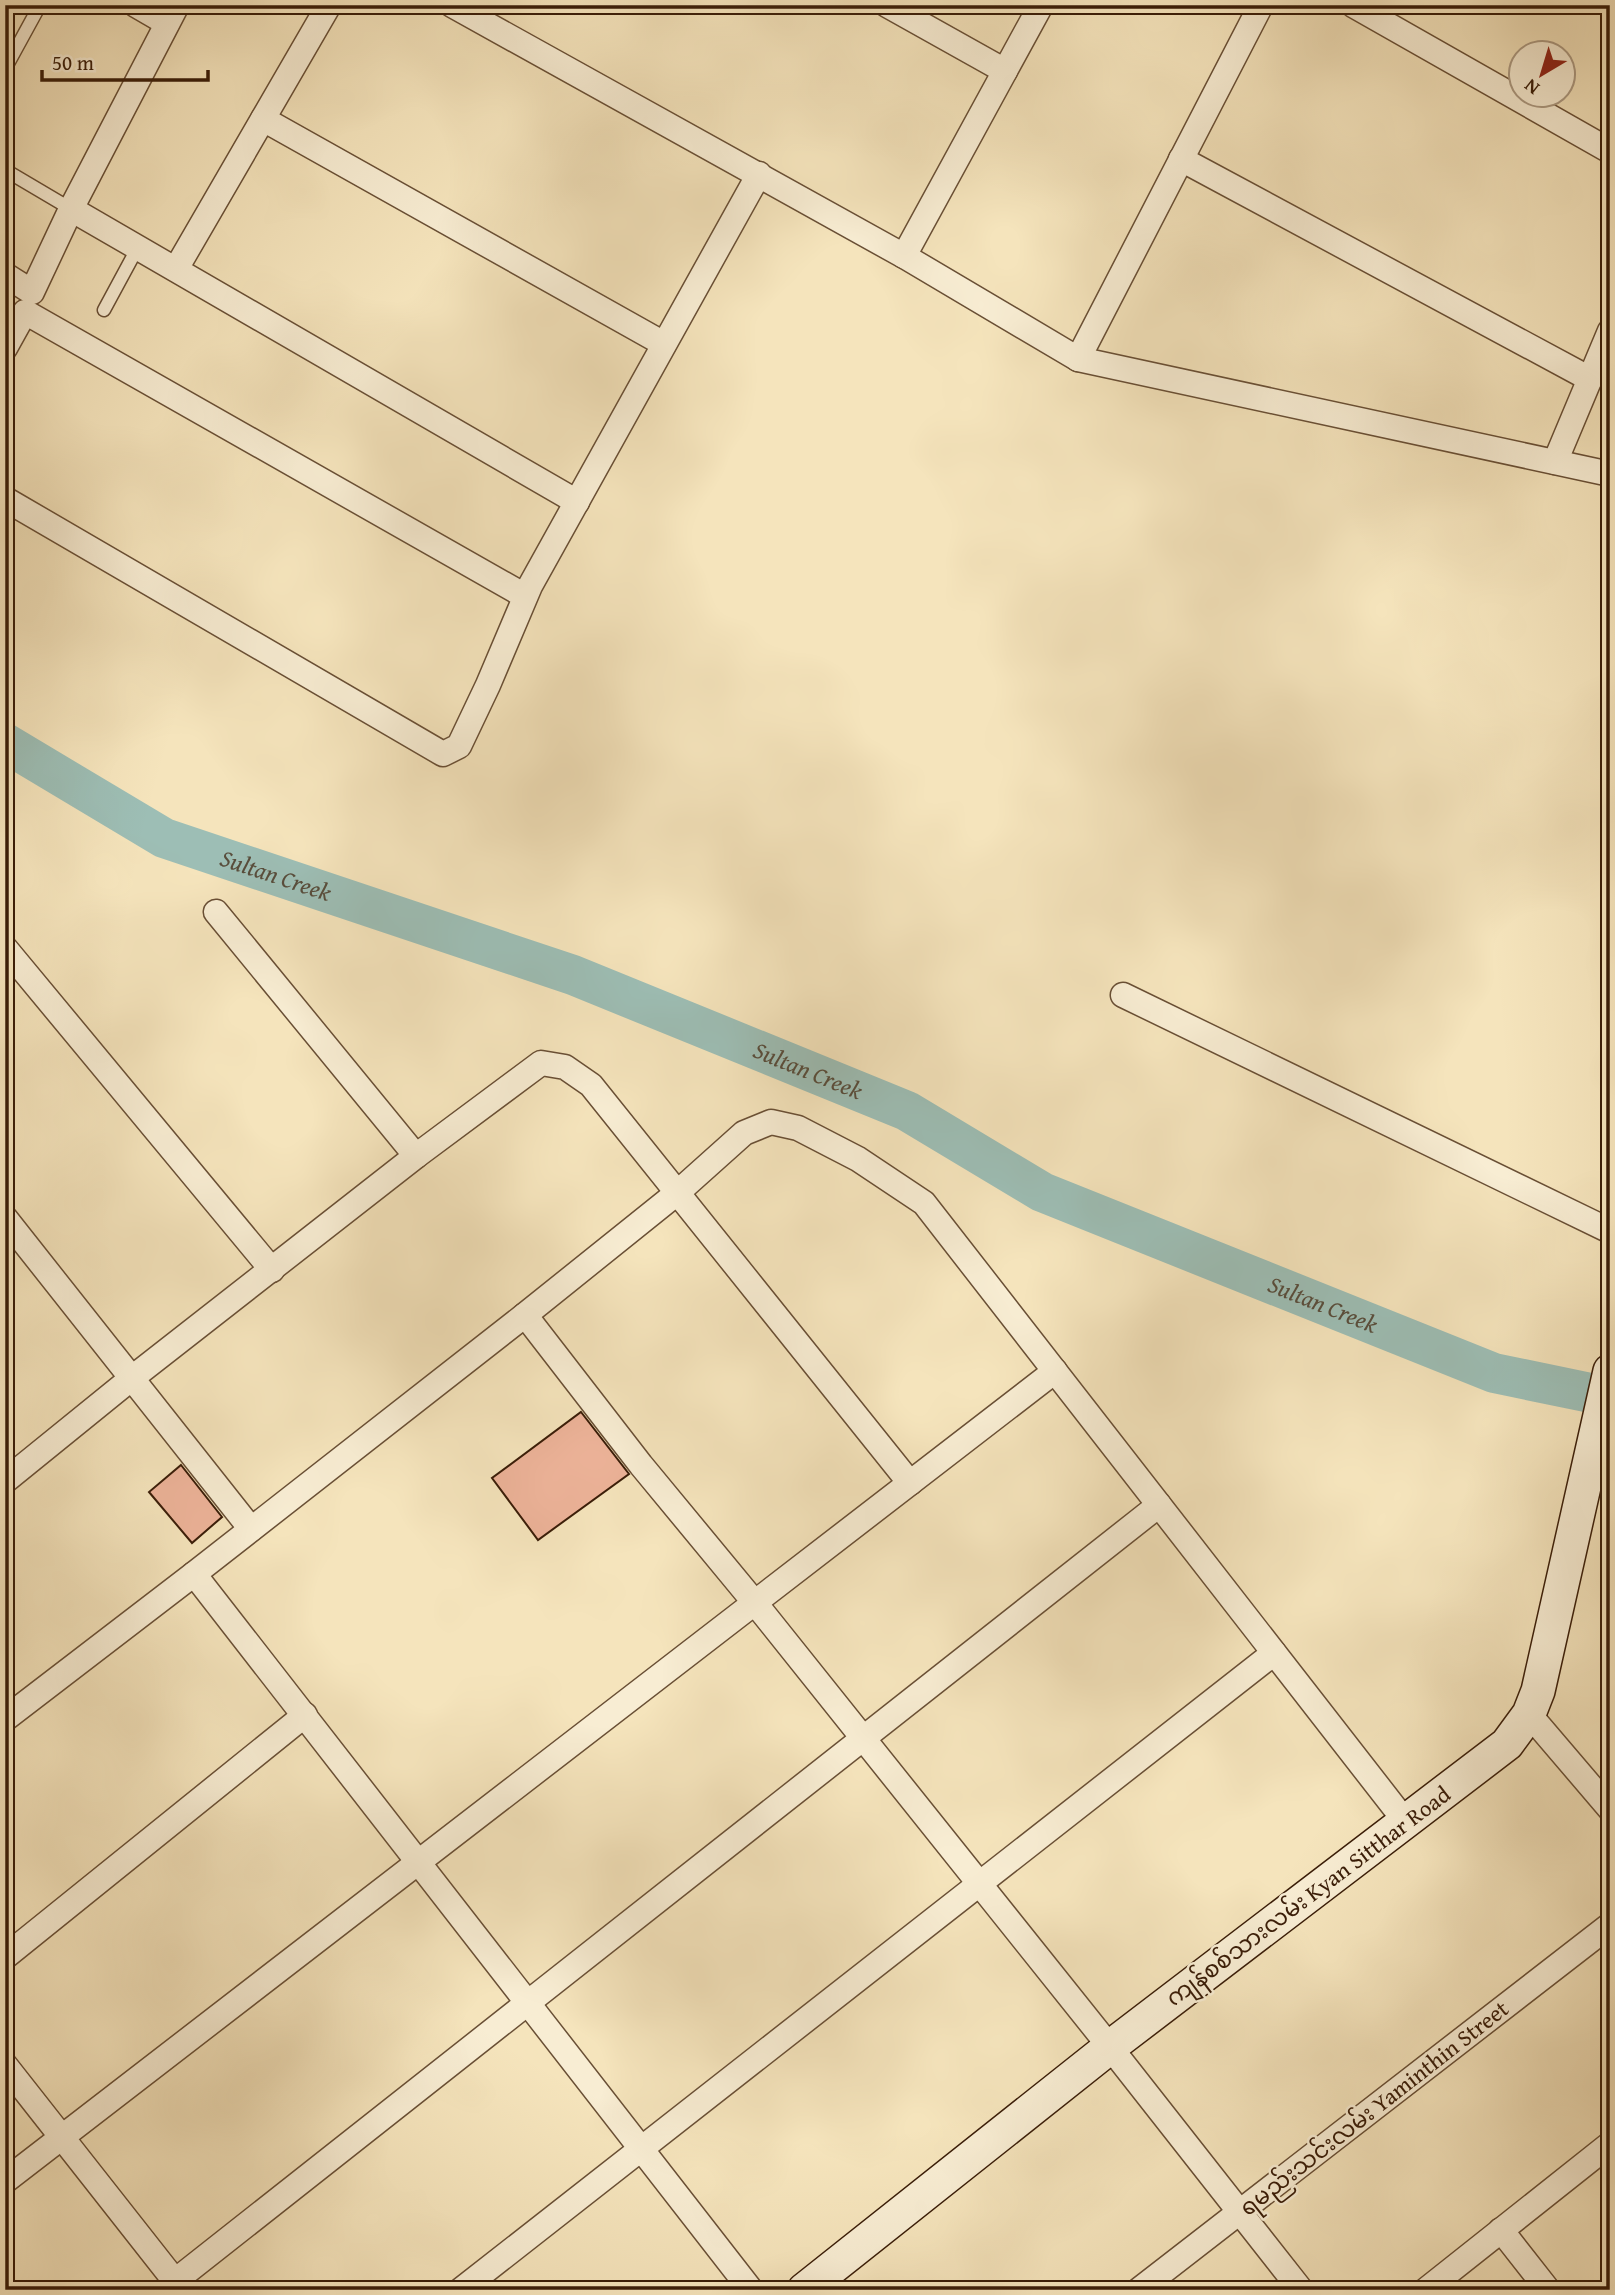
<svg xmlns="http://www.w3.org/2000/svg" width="1615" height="2295" font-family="'Gentium Book Plus','Noto Sans Myanmar',serif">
	<rect width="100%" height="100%" fill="#f5e4bc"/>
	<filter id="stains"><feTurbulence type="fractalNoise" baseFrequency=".00286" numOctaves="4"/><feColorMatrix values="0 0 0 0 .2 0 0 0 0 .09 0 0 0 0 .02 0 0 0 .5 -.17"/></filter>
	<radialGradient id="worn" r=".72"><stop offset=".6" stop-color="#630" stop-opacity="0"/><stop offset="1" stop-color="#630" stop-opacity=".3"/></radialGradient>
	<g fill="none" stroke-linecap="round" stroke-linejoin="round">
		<!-- river -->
		<path stroke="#9dbeb5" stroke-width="40" id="s1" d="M 5,743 L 164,838 L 573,975 L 907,1111 L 1042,1192 L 1494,1373 L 1610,1397"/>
	</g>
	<!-- building -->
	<g fill="#edb399" stroke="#3a1d08" stroke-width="2">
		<polygon points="581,1412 629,1474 538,1540 492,1478"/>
		<polygon points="181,1465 222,1517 192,1543 149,1492"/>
	</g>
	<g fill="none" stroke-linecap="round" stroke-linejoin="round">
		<defs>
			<g id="lane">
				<polyline points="5,69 40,5"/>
				<polyline points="5,170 71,209"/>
				<polyline points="104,310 138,247"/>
			</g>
			<g id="street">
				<polyline points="136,5 167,23"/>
				<polyline points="452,5 904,256 1078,359 1610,474"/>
				<polyline points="887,5 1005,71"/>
				<polyline points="1353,5 1610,151"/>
				<polyline points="263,119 664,344"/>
				<polyline points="1181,159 1590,379"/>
				<polyline points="71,209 577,502"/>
				<polyline points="904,256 1041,5"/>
				<polyline points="176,269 329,5"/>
				<polyline points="5,275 32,292 71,209 177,5"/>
				<polyline points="5,348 25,312 525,596"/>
				<polyline points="1078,359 1261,5"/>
				<polyline points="1555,462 1610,331"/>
				<polyline points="5,499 443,754 459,746 488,685 530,586 759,174"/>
				<polyline points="216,912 416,1156"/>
				<polyline points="5,948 272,1270"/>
				<polyline points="1123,995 1610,1231"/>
				<polyline points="5,1218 251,1529"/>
				<polyline points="525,1315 641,1465 755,1603 1110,2047 1301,2290"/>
				<polyline points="5,1481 132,1378 416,1156 541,1063 565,1067 591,1085 910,1483"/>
				<polyline points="194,1574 751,2290"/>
				<polyline points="1529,1714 1610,1809"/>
				<polyline points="5,1719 194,1574 525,1315 677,1193 744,1133 771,1122 798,1128 858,1159 924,1203 1405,1821"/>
				<polyline points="5,1957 305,1715"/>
				<polyline points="5,2065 182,2290"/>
				<polyline points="5,2181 1055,1371"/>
				<polyline points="1501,2230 1548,2290"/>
				<polyline points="175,2281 1159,1505"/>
				<polyline points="461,2290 1274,1653"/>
				<polyline points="1139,2290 1610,1925"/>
				<polyline points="1426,2290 1610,2144"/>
			</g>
			<polyline id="secondary" points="804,2290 1110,2047 1507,1744 1529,1714 1538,1691 1610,1371"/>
		</defs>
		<!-- lane casing -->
		<use href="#lane" stroke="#694f35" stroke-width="15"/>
		<!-- street casing -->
		<use href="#street" stroke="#694f35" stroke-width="27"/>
		<!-- secondary casing -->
		<use href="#secondary" stroke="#3a1d08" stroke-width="36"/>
		<!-- lane -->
		<use href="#lane" stroke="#f8edd3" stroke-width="12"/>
		<!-- street -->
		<use href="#street" stroke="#f8edd3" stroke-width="24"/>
		<!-- secondary -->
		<use href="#secondary" stroke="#f8edd3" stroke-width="33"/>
	</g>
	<g text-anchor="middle" stroke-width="5" stroke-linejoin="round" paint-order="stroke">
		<!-- street labels -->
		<g font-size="23" fill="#3a1d08" stroke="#f8edd3">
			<text transform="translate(1308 1896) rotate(-37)" y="8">ကျန်စစ်သားလမ်း Kyan Sitthar Road</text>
			<text transform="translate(1374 2108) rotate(-38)" y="8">ရမည်းသင်းလမ်း Yaminthin Street</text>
		</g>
		<!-- water labels -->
		<g font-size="24" font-style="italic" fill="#584d3c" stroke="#f8edd3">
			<text dy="8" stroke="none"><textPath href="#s1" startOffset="303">Sultan Creek</textPath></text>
			<text dy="8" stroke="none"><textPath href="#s1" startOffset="870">Sultan Creek</textPath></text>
			<text dy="8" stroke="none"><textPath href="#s1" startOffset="1437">Sultan Creek</textPath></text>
		</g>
	</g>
	<!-- margin -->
	<rect width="1615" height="2295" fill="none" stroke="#f5e4bc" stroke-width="28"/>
	<rect x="7" y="7" width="1601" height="2281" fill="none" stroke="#3a1d08" stroke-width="3.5"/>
	<rect x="14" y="14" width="1587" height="2267" fill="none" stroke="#3a1d08" stroke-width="2"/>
	<!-- north arrow -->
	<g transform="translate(1542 74) rotate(218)"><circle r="33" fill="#f8edd3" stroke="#ac9a82" stroke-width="2"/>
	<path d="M0-5L12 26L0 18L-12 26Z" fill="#8f2418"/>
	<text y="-10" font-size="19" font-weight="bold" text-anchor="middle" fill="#3a1d08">N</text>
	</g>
	<!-- scale -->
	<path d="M42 70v10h166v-10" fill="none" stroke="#3a1d08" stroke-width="3.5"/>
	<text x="52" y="70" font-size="21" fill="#3a1d08" stroke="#f8edd3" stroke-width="5" paint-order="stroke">50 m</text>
	<rect width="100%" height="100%" filter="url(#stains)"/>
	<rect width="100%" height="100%" fill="url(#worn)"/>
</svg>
